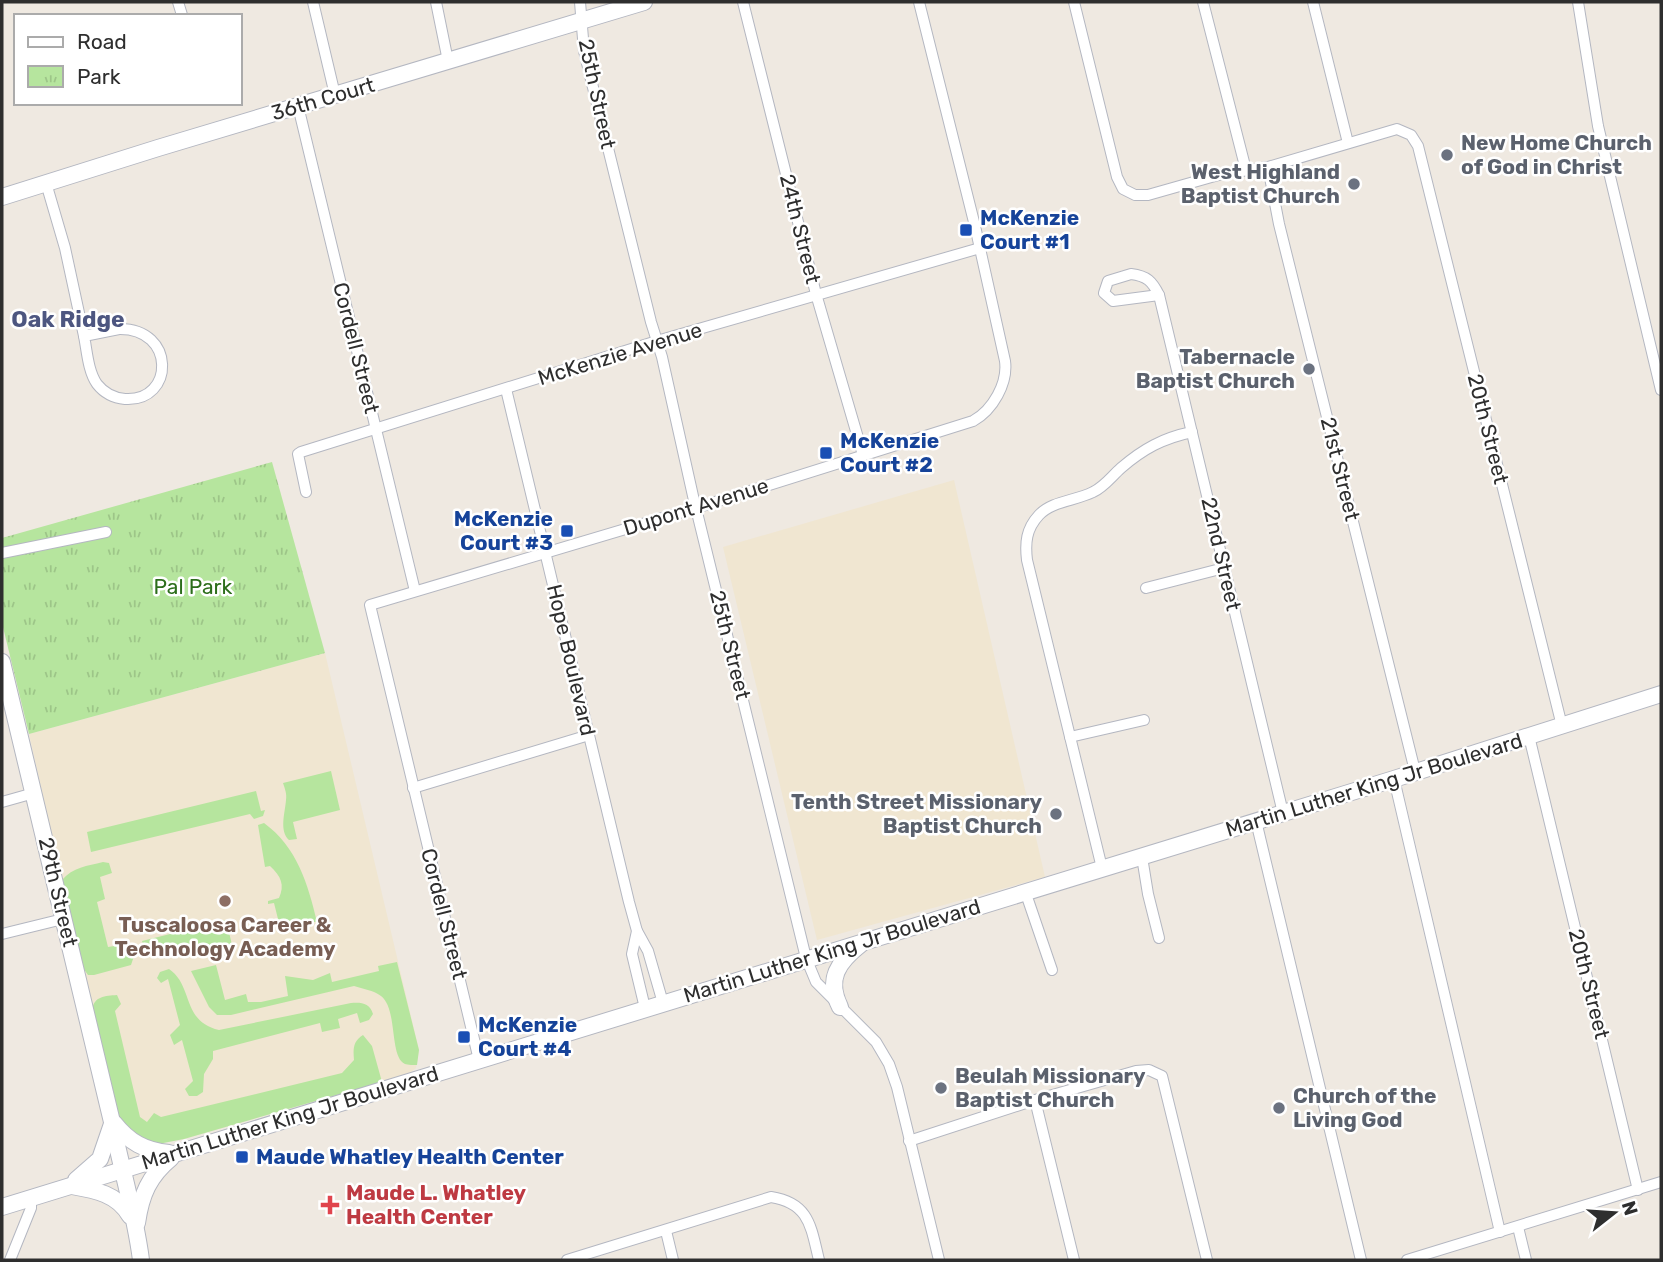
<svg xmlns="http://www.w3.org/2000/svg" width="1663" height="1262" font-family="Rubik,sans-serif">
	<defs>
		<pattern id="park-tufts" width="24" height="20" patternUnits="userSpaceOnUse" patternTransform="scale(1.75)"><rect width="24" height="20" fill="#b6e59e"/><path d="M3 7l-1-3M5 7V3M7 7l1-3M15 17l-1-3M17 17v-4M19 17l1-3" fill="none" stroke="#9dc588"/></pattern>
	</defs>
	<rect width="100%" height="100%" fill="#efe9e1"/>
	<!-- education -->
	<g fill="#f0e6d1">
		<polygon points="954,480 1045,877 817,940 723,547"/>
		<polygon points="325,653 419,1050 416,1068 411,1072 382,1082 184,1139 127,1135 81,965 29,734"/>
	</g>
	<!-- grass -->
	<g fill="#b6e59e">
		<path d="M 331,771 L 340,810 L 293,822 L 297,839 L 289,840 C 279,831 285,813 286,800 C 287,794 285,789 283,783 Z"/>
		<polygon points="256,791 261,811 265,810 263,816 254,819 250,814 91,852 87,832"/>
		<path d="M 264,823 C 297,847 308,884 317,922 L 299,922 L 281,931 L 274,903 L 268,904 L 268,901 L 279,898 C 285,885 281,876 270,866 L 265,867 L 258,825 Z"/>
		<path d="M 103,862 L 109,863 L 112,873 L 100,877 L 105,899 L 97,902 L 108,947 L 133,943 L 135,953 L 131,965 L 94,975 L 88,975 L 81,965 L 62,880 C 73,867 87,866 103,862 Z"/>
		<polygon points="226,920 234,953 214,958 211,955 209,944 152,958 146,955 142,941"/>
		<path d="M 397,962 L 419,1050 L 417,1065 C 415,1065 407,1065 405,1064 C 389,1057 398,1009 381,996 C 373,990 363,989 354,986 L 231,1015 L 217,1015 L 209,1007 L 191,971 L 216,965 L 225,1000 L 246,994 L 248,1002 L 261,1002 L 288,996 L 285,976 L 313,980 L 330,973 L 332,982 L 379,971 L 378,966 Z"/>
		<path d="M 169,969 C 194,986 181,1021 219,1030 L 351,1003 C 361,1002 370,1003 373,1014 L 369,1020 L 360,1023 L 357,1013 L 338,1019 L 340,1028 L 322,1032 L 320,1023 L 213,1051 L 213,1059 L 204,1074 L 203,1092 L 197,1096 L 189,1096 L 185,1089 L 193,1081 L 182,1040 L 174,1045 L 170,1035 L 180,1025 L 168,979 L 161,983 L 157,978 L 160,972 Z"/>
		<path d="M 117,995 L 121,1004 L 115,1011 L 140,1117 L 147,1122 L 154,1113 L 161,1117 L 342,1073 L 354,1060 C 353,1049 353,1041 363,1035 L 372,1046 L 382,1082 L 184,1139 L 153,1145 L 120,1125 L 92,1010 C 94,996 105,996 117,995 Z"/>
	</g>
	<!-- park -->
	<polygon fill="url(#park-tufts)" points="272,462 325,653 29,734 2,623 2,538"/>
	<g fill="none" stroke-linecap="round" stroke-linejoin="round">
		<defs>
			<g id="street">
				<polyline points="178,2 182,15"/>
				<polyline points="313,2 335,95"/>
				<polyline points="436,2 448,61"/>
				<polyline points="580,2 584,51 651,322 662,357 693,496 806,958 816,982 876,1042 889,1064 897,1087 939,1260"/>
				<polyline points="743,2 816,294 863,455"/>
				<polyline points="1074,2 1117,177 1123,189 1135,195 1148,195 1222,174 1268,167 1397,129 1411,135 1418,146 1562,726"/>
				<polyline points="1203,2 1246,170"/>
				<polyline points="1313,2 1348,143"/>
				<polyline points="1578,2 1598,126 1661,390"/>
				<polyline points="298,106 415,591"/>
				<polyline points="1268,167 1279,224 1415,771"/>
				<polyline points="46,183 65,248 84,336"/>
				<path d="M 1131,274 C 1147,276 1152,281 1159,295 L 1113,301 L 1104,293 L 1108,281 Z"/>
				<polyline points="1159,295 1283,813"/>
				<path d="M 119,329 C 176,328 175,402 125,399 C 114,398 104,393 97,384 C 88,371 87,351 84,336 Z"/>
				<polyline points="506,389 629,902 637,931 648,951 663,1003"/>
				<polyline points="306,492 298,454 301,452 657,341 980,248"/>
				<polyline points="2,553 106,532"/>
				<polyline points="1146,588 1224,568"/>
				<polyline points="1529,736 1638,1190"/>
				<polyline points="1070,737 1144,720"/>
				<polyline points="1394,779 1500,1232"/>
				<polyline points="413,788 589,735"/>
				<polyline points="2,802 34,793"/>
				<polyline points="1256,821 1361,1260"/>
				<polyline points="1142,857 1148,894 1159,938"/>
				<path d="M 1102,868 L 1027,560 C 1025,543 1026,529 1039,515 C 1052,501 1075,501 1093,492 C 1104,487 1111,477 1121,468 C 1143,449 1163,438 1192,432"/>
				<polyline points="1025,891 1052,970"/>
				<polyline points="637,931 632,954 645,1008"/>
				<polyline points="2,934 63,919"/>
				<path d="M 479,1060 L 370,605 L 696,508 L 973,421 C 993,410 1008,383 1005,361 L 975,226 L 919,2"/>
				<polyline points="1035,1100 1074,1260"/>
				<polyline points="909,1141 1035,1100 1136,1071 1149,1070 1162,1076 1207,1260"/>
				<polyline points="1518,1227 1526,1260"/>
				<polyline points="666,1231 673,1260"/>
				<polyline points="10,1260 31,1208 31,1198"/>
				<path d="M 567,1260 L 771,1197 C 810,1203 811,1228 819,1260"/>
				<polyline points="1407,1260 1661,1182"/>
			</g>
			<g id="secondary">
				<polyline points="2,197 158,148 644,2"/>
				<path d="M 2,662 L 112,1122 C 121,1168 135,1213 141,1260"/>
				<path d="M 840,1007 C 826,979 838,962 861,944"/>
				<path d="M 114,1123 C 129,1142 145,1151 169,1153"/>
				<polyline points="76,1180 100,1159 112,1124"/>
				<path d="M 72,1186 C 95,1190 118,1194 130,1216"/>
				<polyline points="2,1207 1394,779 1661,694"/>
				<path d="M 137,1223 C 141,1195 149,1176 171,1158"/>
			</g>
		</defs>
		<!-- street casing -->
		<use href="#street" stroke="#b4b7c1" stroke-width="12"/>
		<!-- secondary casing -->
		<use href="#secondary" stroke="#b4b7c1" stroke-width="18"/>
		<!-- street -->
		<use href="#street" stroke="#fff" stroke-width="10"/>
		<!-- secondary -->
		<use href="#secondary" stroke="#fff" stroke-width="16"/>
	</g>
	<!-- markers -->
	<g fill="#6b7280" stroke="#fff" stroke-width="2.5">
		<circle cx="1447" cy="155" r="7"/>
		<circle cx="1354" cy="184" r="7"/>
		<circle cx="1309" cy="369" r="7"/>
		<circle cx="1056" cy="814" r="7"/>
		<circle cx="941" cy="1088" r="7"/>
		<circle cx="1279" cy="1108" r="7"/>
	</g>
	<g fill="#1a4fb4" stroke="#fff" stroke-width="2.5">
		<rect x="959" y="223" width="14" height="14" rx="3.5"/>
		<rect x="819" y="446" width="14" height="14" rx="3.5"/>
		<rect x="560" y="524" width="14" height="14" rx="3.5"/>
		<rect x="457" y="1030" width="14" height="14" rx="3.5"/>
		<rect x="235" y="1150" width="14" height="14" rx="3.5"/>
	</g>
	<circle fill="#8d6e63" stroke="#fff" stroke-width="2.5" cx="225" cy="901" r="7"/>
	<path fill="#e0444e" stroke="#fff" stroke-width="2.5" d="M326.5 1194.5h7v7h7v7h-7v7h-7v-7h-7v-7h7z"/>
	<g text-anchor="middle" stroke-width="5" stroke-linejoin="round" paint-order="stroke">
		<!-- street labels -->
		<g font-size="21" fill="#2e2e2e" stroke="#fff">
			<text transform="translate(597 94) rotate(78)" y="7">25th Street</text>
			<text transform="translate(323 99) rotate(-16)" y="7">36th Court</text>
			<text transform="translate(800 229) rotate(76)" y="7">24th Street</text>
			<text transform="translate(356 348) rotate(76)" y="7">Cordell Street</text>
			<text transform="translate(620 354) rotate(-17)" y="7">McKenzie Avenue</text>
			<text transform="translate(1488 429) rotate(76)" y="7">20th Street</text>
			<text transform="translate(1340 469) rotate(76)" y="7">21st Street</text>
			<text transform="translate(696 507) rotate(-17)" y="7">Dupont Avenue</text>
			<text transform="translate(1221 554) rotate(77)" y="7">22nd Street</text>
			<text transform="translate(730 645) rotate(76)" y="7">25th Street</text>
			<text transform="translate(571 660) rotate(77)" y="7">Hope Boulevard</text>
			<text transform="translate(1374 785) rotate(-17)" y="7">Martin Luther King Jr Boulevard</text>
			<text transform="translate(58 892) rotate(77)" y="7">29th Street</text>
			<text transform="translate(444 914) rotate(76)" y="7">Cordell Street</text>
			<text transform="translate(832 951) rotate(-17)" y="7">Martin Luther King Jr Boulevard</text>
			<text transform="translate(1589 984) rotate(76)" y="7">20th Street</text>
			<text transform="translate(290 1118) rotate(-17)" y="7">Martin Luther King Jr Boulevard</text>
		</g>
		<!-- worship labels -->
		<g font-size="21" font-weight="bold" fill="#5b616d" stroke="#fff" text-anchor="start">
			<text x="1461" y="150">New Home Church<tspan x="1461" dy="24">of God in Christ</tspan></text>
			<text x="1340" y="179" text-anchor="end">West Highland<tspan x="1340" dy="24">Baptist Church</tspan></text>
			<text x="1295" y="364" text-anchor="end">Tabernacle<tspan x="1295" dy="24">Baptist Church</tspan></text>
			<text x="1042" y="809" text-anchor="end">Tenth Street Missionary<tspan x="1042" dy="24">Baptist Church</tspan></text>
			<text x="955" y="1083">Beulah Missionary<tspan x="955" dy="24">Baptist Church</tspan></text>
			<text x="1293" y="1103">Church of the<tspan x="1293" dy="24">Living God</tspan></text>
		</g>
		<!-- transit labels -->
		<g font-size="21" font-weight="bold" fill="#164399" stroke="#fff" text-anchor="start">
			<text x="980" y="225">McKenzie<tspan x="980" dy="24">Court #1</tspan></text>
			<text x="840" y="448">McKenzie<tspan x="840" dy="24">Court #2</tspan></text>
			<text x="553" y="526" text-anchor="end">McKenzie<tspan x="553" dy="24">Court #3</tspan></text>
			<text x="478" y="1032">McKenzie<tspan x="478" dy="24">Court #4</tspan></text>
			<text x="256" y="1164">Maude Whatley Health Center</text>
		</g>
		<!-- park labels -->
		<g font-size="21" fill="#2c6e1b" stroke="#fff">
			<text x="193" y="594">Pal Park</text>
		</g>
		<!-- education labels -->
		<g font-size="21" font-weight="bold" fill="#785e54" stroke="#fff">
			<text x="225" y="932">Tuscaloosa Career &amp;<tspan x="225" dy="24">Technology Academy</tspan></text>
		</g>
		<!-- health labels -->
		<g font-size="21" font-weight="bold" fill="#be3a42" stroke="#fff" text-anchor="start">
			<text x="346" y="1200">Maude L. Whatley<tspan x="346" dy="24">Health Center</tspan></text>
		</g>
		<!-- neighbourhood labels -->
		<g font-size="23" font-weight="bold" fill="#4d5680" stroke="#fff">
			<text x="68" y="327">Oak Ridge</text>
		</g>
	</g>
	<!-- border -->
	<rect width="1663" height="1262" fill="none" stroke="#2e2e2e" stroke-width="7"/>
	<!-- legend -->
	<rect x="14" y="14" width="228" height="91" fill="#ffffff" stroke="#ababab" stroke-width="2"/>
	<rect x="28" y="37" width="35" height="10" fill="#ffffff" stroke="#ababab" stroke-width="2"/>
	<text x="77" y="49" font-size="21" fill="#2e2e2e">Road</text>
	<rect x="28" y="66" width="35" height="21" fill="url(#park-tufts)" stroke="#ababab" stroke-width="2"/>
	<text x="77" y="84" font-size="21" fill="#2e2e2e">Park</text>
	<!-- north arrow -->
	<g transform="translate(1614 1213) rotate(73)" stroke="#ffffff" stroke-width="5" paint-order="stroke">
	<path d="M0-5L12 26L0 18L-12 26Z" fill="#2e2e2e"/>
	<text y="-10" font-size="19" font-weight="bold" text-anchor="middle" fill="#2e2e2e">N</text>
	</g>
</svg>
